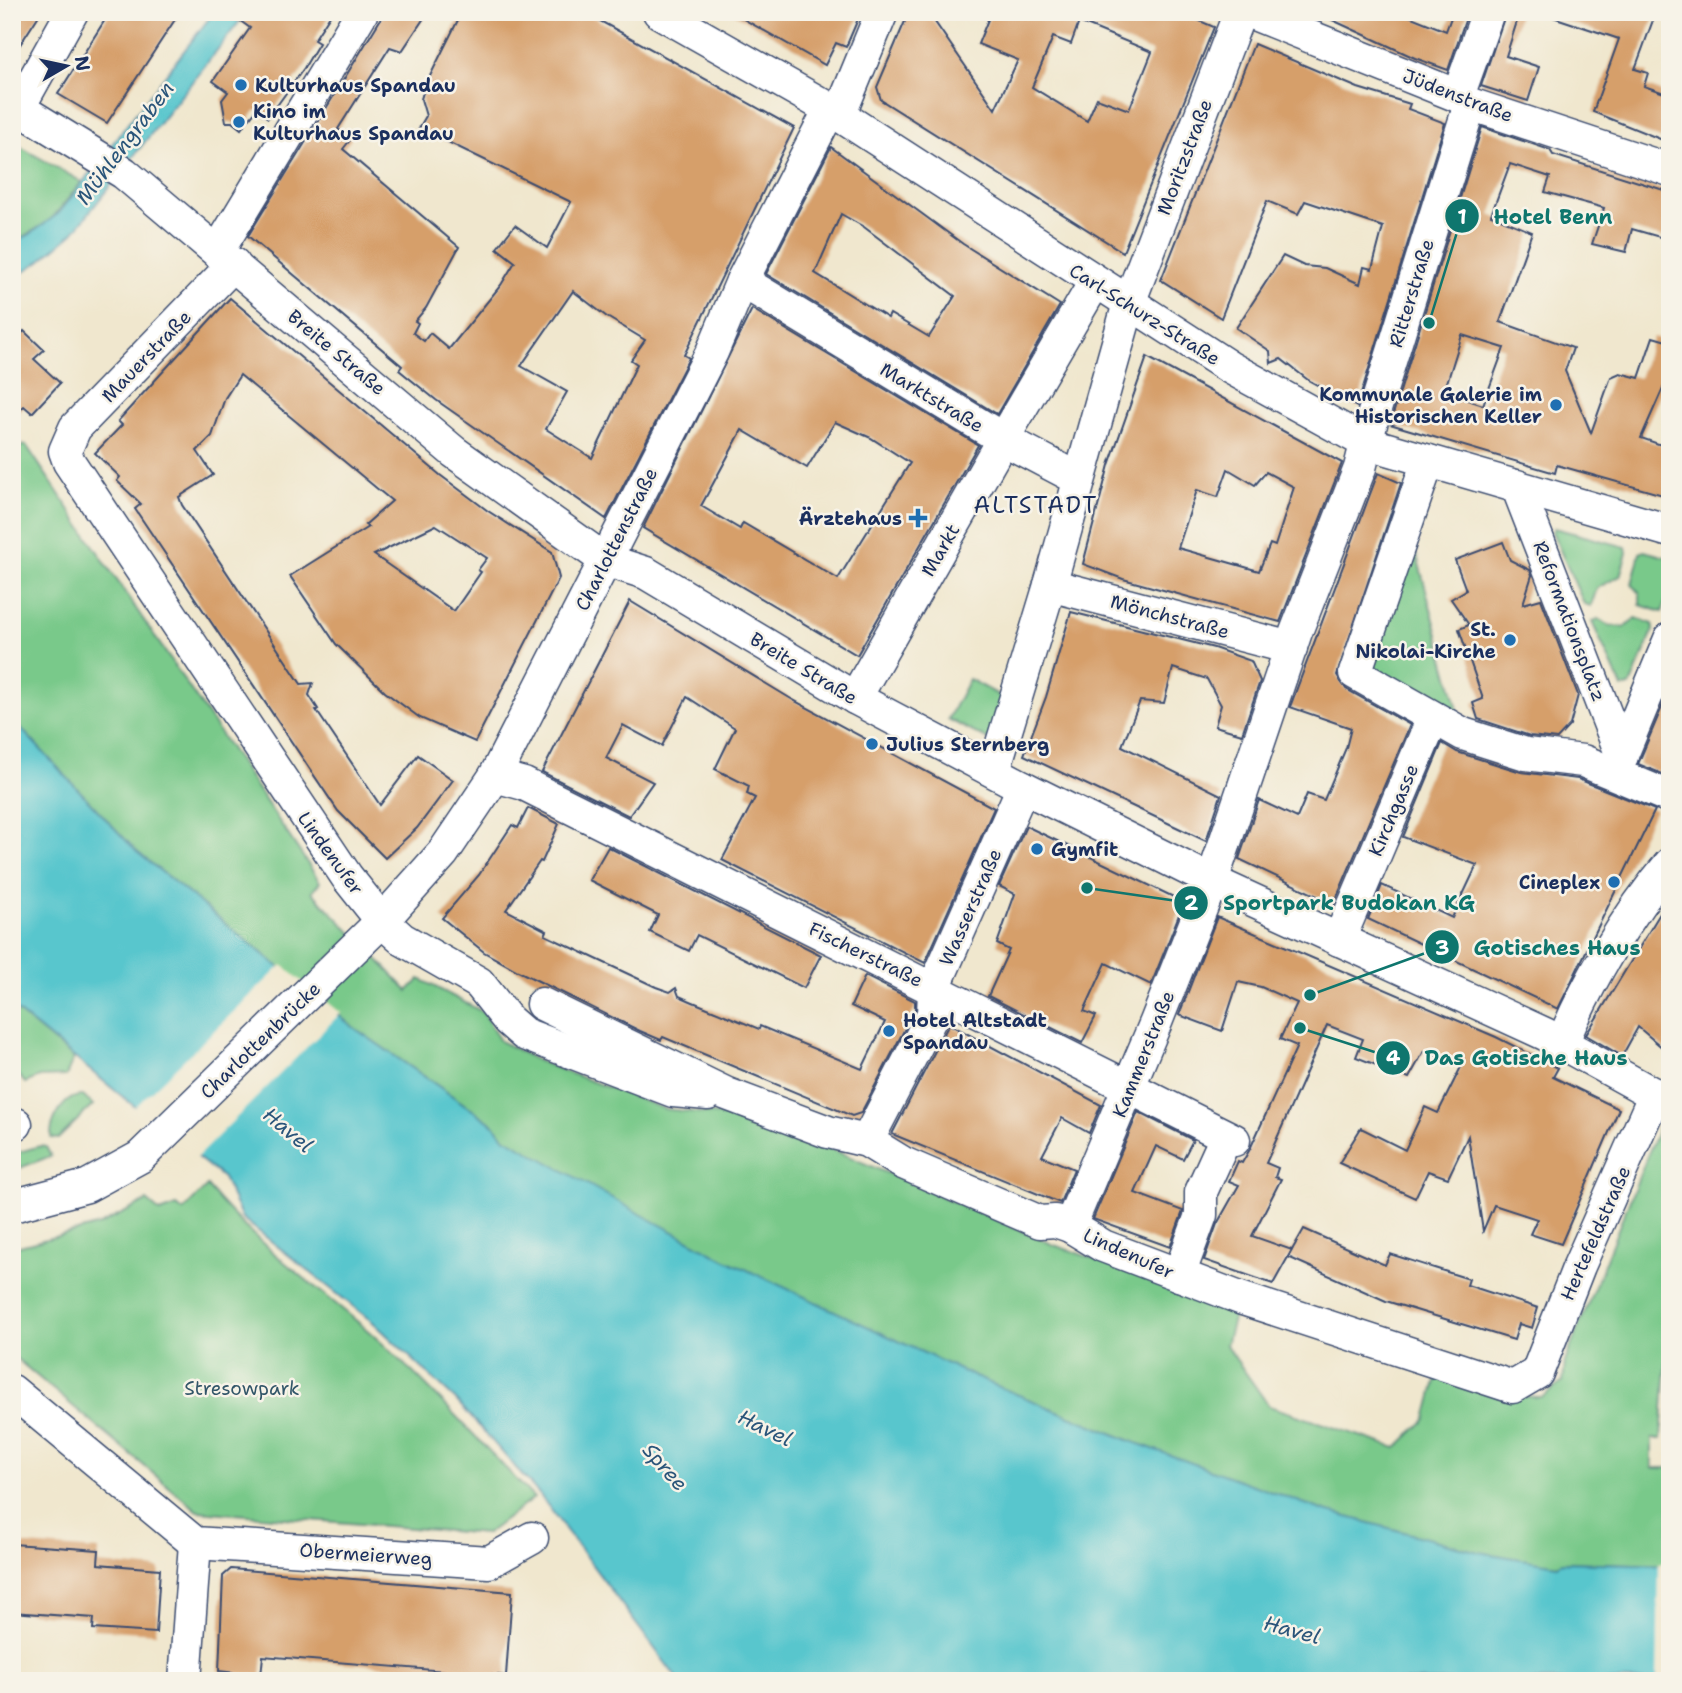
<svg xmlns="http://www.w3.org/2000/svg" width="1682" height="1693" font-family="'Shantell Sans',sans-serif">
	<rect width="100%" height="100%" fill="#f7f3e8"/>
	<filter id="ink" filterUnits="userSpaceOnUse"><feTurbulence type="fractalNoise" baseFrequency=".0143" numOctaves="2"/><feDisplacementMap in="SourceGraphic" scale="14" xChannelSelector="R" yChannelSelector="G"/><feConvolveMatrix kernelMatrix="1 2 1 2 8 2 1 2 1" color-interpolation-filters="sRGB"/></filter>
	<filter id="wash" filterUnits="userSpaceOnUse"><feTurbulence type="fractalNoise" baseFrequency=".00686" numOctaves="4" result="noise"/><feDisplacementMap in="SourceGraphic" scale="28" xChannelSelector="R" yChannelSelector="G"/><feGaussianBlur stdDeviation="1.57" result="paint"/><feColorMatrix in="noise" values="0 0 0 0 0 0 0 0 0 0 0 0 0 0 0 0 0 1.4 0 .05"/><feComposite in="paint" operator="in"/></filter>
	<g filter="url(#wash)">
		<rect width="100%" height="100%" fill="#f0e7ce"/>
		<!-- green -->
		<g fill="#79c98a" stroke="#4a7c74" stroke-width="2">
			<polygon points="12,142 82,182 50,221 12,243"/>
			<path d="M 26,445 L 320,882 L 312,892 L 408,991 L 420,979 L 483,1012 L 500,1041 L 538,1061 L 665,1109 L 762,1119 L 1054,1245 L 1236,1308 L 1226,1345 L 1269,1406 L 1396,1448 L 1426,1419 L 1437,1377 L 1502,1396 L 1542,1397 L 1563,1382 L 1565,1362 L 1575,1336 L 1659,1127 L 1670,1126 L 1670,1307 L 1661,1439 L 1652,1439 L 1652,1468 L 1670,1468 L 1670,1565 L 1563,1562 L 1557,1565 C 1430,1550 1306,1507 1187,1462 C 953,1375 717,1267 504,1137 L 494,1125 L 353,1027 L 137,852 L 12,719 L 12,449 Z"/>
			<polygon points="1554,528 1626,547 1627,553 1620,576 1597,588 1591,606 1584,604 1552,532"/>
			<polygon points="1409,550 1417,556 1462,725 1365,674"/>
			<polygon points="1644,551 1670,558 1670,591 1662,612 1640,605 1640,593 1632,584 1640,553"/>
			<polygon points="1636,618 1653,624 1654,629 1630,686 1622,688 1592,622 1598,619 1609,626 1625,627"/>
			<polygon points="969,679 1017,705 996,744 948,719"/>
			<polygon points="12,1007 74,1058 66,1076 40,1077 25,1083 12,1067"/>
			<path d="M 83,1096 L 93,1105 L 58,1139 L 51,1138 C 50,1122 63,1095 83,1096 Z"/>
			<polygon points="40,1146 46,1147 51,1156 12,1171 12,1154"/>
			<path d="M 207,1186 C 255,1245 316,1285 373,1335 C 430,1386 481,1443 534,1498 L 486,1534 L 198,1511 L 12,1355 L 12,1248 L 100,1225 L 147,1201 L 160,1212 L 177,1206 L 183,1211 Z"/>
		</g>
		<!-- water -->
		<g fill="#58c6cd" stroke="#3a7a96" stroke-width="2">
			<polygon points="214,12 228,12 240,21 73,233 40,261 12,279 12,237 15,241 29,235 59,213"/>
			<polygon points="12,719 137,852 353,1027 494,1125 504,1137 635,1211 724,1259 975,1377 1128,1440 1325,1511 1479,1552 1557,1565 1562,1562 1670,1565 1670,1681 679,1681 539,1494 456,1400 374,1323 242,1218 223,1178 12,1007"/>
		</g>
		<!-- pier -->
		<g fill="#f0e7ce">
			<polygon points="282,965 341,1013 194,1160 132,1110"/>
			<polygon points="1670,1561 1670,1681 1657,1681 1659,1563"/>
		</g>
		<g id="blocks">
			<!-- building -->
			<g fill="#d69f6a" fill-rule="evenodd">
				<polygon points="12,12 41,12 12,57"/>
				<polygon points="110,12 180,12 107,123 58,94"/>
				<polygon points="228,12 332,12 314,40 319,43 304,68 268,118 256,110 241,129 232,122 226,122 222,100 228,92 213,81 250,28"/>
				<path d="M 385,12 L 428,12 L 402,51 L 390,47 L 338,129 L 351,139 L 343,149 L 459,247 L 426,308 L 415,321 L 418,323 L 413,333 L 424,341 L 430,333 L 449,349 L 501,285 L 515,262 L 497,248 L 515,225 L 547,248 L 571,202 L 419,128 L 426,116 L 421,99 L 425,86 L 462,12 L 584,12 L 794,128 L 684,355 L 689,358 L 606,519 L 436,400 L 399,370 L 402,366 L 248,236 ZM 573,291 L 607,317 L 645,340 L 631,360 L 637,364 L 592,458 L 546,429 L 567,392 L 521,366 Z"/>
				<polygon points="731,12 861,12 846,47 836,43 825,65"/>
				<path d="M 909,12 L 928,12 L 995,109 L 1018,60 L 978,44 L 991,12 L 1179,12 L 1214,27 L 1123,252 L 881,100 L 877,87 ZM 1079,22 L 1152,52 L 1129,110 L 1097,98 L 1087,121 L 1032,87 L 1053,37 L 1071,44 Z"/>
				<polygon points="1315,12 1399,12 1446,31 1453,12 1468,12 1448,70 1415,58"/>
				<polygon points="1506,12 1520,12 1506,56 1539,67 1528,101 1481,86"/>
				<polygon points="1550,12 1656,12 1635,69 1648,73 1644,86 1670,95 1670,143 1593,112 1619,39 1550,16"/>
				<polygon points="1254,44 1358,88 1410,104 1408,109 1445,123 1357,407 1308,380 1281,359 1271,363 1270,351 1236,328 1283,256 1304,266 1325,268 1360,284 1364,267 1372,269 1383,227 1305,201 1298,214 1267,201 1221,318 1161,280"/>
				<path d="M 1482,127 L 1550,150 L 1553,155 L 1670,192 L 1670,240 L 1632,229 L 1626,252 L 1592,244 L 1604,208 L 1545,192 L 1550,177 L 1510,164 L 1491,215 L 1532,232 L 1500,322 L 1573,348 L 1565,371 L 1591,433 L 1611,377 L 1620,373 L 1639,378 L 1653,337 L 1670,342 L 1670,372 L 1641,438 L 1670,448 L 1670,497 L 1557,465 L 1555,473 L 1390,424 ZM 1462,335 L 1504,348 L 1483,405 L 1444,392 Z"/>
				<path d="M 831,147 L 963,244 L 1060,305 L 997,414 L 766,274 ZM 841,214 L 864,227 L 955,296 L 929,337 L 890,314 L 888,318 L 815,273 Z"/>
				<path d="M 230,298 L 440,475 L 488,511 L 552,552 L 559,578 L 475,742 L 420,718 L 385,692 L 336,644 L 290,576 L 368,527 L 365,525 L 392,501 L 240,375 L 225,398 L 212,436 L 197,451 L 213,475 L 179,497 L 182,505 L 301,684 L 313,683 L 309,695 L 318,709 L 316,710 L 380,805 L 418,755 L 453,780 L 417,828 L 385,858 L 338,811 L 135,509 L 141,504 L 117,481 L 120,477 L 95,453 L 122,425 L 118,421 ZM 436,525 L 487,558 L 478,570 L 481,572 L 454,611 L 374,555 Z"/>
				<path d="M 752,309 L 978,445 L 857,655 L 643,528 ZM 835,422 L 871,438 L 910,463 L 838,579 L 743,523 L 740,529 L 701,506 L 742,430 L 807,468 Z"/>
				<polygon points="24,331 44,350 34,359 60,383 32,413 24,406 12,418 12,339 14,341"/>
				<path d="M 1147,357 L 1342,463 L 1280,622 L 1123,579 L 1083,564 L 1109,465 ZM 1228,469 L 1255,485 L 1266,472 L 1294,487 L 1275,546 L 1270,544 L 1259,571 L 1178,548 L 1197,490 L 1218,497 Z"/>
				<polygon points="1378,473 1401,483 1337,675 1346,689 1410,725 1334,904 1239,859 1259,800 1297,818 1307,794 1324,800 1346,748 1351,728 1290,707"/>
				<polygon points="1503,542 1510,560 1530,570 1532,575 1523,604 1541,599 1578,695 1570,725 1557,739 1530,736 1478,719 1473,703 1483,699 1459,629 1469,625 1451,599 1466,590 1455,560"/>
				<polygon points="630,601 793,700 994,808 925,963 722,860 755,798 747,794 749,786 715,769 735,728 687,697 662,746 623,725 606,758 653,782 629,816 542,772"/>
				<polygon points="1071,612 1214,648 1251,661 1260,681 1242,734 1215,726 1221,705 1207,679 1173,668 1164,703 1140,701 1122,746 1221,795 1206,841 1024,755 1046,697"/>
				<polygon points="1670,688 1670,777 1638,764"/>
				<polygon points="1442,743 1457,752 1521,772 1578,779 1655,810 1558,1009 1368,919 1382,885 1452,918 1477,865 1403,837"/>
				<polygon points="528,808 559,824 542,862 540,861 506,910 547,931 545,935 656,987 670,992 676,988 679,996 693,1002 759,1029 760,1026 862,1069 885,1022 851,1006 865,976 915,1001 915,1009 861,1113 852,1116 663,1037 661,1040 640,1031 518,971 484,952 442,918 479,875 512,825 518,828"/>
				<polygon points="1026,826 1184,902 1151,985 1106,963 1084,1011 1096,1016 1082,1043 988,996 1009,950 997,944 1015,894 999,886"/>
				<polygon points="608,847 821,955 804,988 697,935 689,951 650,932 658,915 589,880"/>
				<polygon points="1670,897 1670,1054 1638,1027 1622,1056 1586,1035"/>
				<polygon points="1217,917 1496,1037 1558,1068 1553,1077 1619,1109 1561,1244 1530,1234 1537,1219 1494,1205 1483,1231 1468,1136 1448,1178 1428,1171 1415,1198 1339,1163 1361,1128 1405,1150 1425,1107 1438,1113 1461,1067 1424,1051 1409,1078 1356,1057 1363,1039 1327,1025 1266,1163 1278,1168 1275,1177 1281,1179 1252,1236 1292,1250 1273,1284 1204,1260 1217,1224 1239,1185 1229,1181 1238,1161 1242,1163 1250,1149 1297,1046 1280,1039 1297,1003 1261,987 1238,982 1222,1031 1179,1015"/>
				<polygon points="949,1024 1101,1105 1089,1133 1062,1118 1042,1156 1074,1169 1060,1203 892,1134"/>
				<polygon points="1138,1112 1193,1140 1183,1159 1156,1146 1135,1193 1183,1211 1170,1247 1093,1219"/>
				<polygon points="1304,1229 1385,1265 1390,1254 1469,1279 1467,1285 1538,1308 1532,1328 1519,1324 1514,1340 1386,1301 1288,1257"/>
				<polygon points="12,1544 99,1550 98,1564 160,1569 156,1633 93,1629 94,1618 12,1612"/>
				<polygon points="231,1569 512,1592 506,1676 263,1656 261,1676 219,1671 223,1576"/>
			</g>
		</g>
	</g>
	<g filter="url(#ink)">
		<use href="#blocks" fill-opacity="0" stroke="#3b4b6f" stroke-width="2"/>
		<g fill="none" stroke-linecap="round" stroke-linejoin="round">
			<defs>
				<g id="minor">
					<polyline points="659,12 830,109 1229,367 1367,443 1670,531"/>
					<polyline points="1249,12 1458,96 1470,104 1670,170"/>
					<polyline points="1458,96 1488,12"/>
					<polyline points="12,104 124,173 454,452 605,560 646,573 855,698 1023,787 1220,885 1545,1034 1670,1103"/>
					<polyline points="19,107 72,12"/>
					<polyline points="839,116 882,12"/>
					<polyline points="218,251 362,12"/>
					<polyline points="234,264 75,428 65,451 69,462 347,877 382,921 402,939 479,983 508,1020 524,1034 673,1091 708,1094"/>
					<polyline points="742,281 1003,439 1095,282"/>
					<polyline points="1428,461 1355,673 1463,734 1526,754 1583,761 1670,797"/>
					<polyline points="1517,486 1622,756"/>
					<polyline points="1050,585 1291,648"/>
					<polyline points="855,698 1003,439 1079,479"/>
					<polyline points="1617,767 1670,639"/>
					<polyline points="994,770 1050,585 1129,303 1240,12"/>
					<polyline points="495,776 524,784 1234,1140"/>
					<polyline points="1339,940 1433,718"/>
					<polyline points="542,1004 727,1094 828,1132 867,1141 903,1163 1040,1222 1055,1221 1070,1226 1103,1246 1240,1298 1513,1387 1537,1373 1579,1266 1655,1094"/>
					<path d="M 1561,1046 C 1586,985 1627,914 1670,864"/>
					<polyline points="12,1125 16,1124"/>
					<polyline points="867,1141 933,1014 934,988 1023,787"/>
					<polyline points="12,1206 87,1186 140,1157 382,921 443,853 495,776 712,352 742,281 830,109"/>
					<polyline points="1070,1226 1156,1022 1212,881 1296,632 1360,468 1373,416 1470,104"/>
					<polyline points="1179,1275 1201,1215 1201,1192 1226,1137"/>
					<polyline points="12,1391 195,1543 489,1562 532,1538"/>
					<polyline points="185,1681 195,1543"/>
				</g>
			</defs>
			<!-- minor casing -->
			<use href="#minor" stroke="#3b4b6f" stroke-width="35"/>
			<!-- minor -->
			<use href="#minor" stroke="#fff" stroke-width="32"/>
		</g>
	</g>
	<!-- markers -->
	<g fill="#1f6fb2" stroke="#f7f3e8" stroke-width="2.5">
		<circle cx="241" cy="85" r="7"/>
		<circle cx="239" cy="122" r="7"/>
		<circle cx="1556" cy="405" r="7"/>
		<path d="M914.5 507.5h7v7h7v7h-7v7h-7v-7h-7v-7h7z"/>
		<circle cx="1510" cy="640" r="7"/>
		<circle cx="872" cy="744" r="7"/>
		<circle cx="1037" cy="849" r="7"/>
		<circle cx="1614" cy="882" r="7"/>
		<circle cx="889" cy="1031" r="7"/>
	</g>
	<g text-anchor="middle" stroke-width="5" stroke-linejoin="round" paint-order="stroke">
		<!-- poi labels -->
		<g font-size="19" font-weight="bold" fill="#1b2f5e" stroke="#f7f3e8" text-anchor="start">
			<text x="255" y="92">Kulturhaus Spandau</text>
			<text x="253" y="118">Kino im<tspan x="253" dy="22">Kulturhaus Spandau</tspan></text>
			<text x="1542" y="401" text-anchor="end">Kommunale Galerie im<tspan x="1542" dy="22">Historischen Keller</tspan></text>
			<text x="902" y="525" text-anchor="end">Ärztehaus</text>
			<text x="1496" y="636" text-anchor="end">St.<tspan x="1496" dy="22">Nikolai-Kirche</tspan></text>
			<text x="886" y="751">Julius Sternberg</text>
			<text x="1051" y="856">Gymfit</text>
			<text x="1600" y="889" text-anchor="end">Cineplex</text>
			<text x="903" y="1027">Hotel Altstadt<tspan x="903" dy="22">Spandau</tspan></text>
		</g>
		<!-- street labels -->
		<g font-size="19" fill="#1b2f5e" stroke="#f7f3e8">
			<text transform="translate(1458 95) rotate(21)" y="7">Jüdenstraße</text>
			<text transform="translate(1184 157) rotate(-69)" y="7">Moritzstraße</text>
			<text transform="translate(1411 293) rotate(-73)" y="7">Ritterstraße</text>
			<text transform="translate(1145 314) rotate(32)" y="7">Carl-Schurz-Straße</text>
			<text transform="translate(337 352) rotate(40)" y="7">Breite Straße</text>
			<text transform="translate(146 356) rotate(-46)" y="7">Mauerstraße</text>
			<text transform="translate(932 397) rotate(31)" y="7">Marktstraße</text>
			<text transform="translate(616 539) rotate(-63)" y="7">Charlottenstraße</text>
			<text transform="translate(940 550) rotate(-60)" y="7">Markt</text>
			<text transform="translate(1170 616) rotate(15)" y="7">Mönchstraße</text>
			<text transform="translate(1570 621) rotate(69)" y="7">Reformationsplatz</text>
			<text transform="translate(804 668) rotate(31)" y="7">Breite Straße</text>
			<text transform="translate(1393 810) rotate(-67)" y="7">Kirchgasse</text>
			<text transform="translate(331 853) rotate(54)" y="7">Lindenufer</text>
			<text transform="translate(970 907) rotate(-66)" y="7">Wasserstraße</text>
			<text transform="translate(866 954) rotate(26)" y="7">Fischerstraße</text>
			<text transform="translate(260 1040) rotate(-44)" y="7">Charlottenbrücke</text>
			<text transform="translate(1143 1054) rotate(-68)" y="7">Kammerstraße</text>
			<text transform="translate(1595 1233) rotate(-66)" y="7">Hertefeldstraße</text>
			<text transform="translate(1129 1253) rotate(24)" y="7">Lindenufer</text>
			<text transform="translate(366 1554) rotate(4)" y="7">Obermeierweg</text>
		</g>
		<!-- park labels -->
		<g font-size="19" fill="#325669" stroke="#f7f3e8">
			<text x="242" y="1395">Stresowpark</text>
		</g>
		<!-- water labels -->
		<g font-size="21" font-style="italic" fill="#2a557a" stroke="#f7f3e8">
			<text transform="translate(125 143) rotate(-53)" y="7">Mühlengraben</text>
			<text transform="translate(288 1130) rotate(40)" y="7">Havel</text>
			<text transform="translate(765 1428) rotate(26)" y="7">Havel</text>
			<text transform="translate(665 1467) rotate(49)" y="7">Spree</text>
			<text transform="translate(1292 1630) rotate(15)" y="7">Havel</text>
		</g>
		<!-- quarter labels -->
		<g font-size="23" letter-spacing="2" fill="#1b2f5e" stroke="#f7f3e8">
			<text x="1036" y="513">ALTSTADT</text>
		</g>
	</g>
	<!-- callouts -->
	<path fill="none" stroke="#0f766e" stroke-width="2.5" d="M1429 323L1462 216M1087 888L1191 903M1310 995L1442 947M1300 1028L1393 1058"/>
	<g fill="#0f766e" stroke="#f7f3e8" stroke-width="2.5">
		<circle cx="1429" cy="323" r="7"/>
		<circle cx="1087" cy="888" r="7"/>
		<circle cx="1310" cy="995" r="7"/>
		<circle cx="1300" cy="1028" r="7"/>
		<circle cx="1462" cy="216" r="18"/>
		<circle cx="1191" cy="903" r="18"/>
		<circle cx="1442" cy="947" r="18"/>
		<circle cx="1393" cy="1058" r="18"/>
	</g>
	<g font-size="21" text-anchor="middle" font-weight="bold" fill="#fff">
		<text x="1462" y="224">1</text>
		<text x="1191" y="910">2</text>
		<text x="1442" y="955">3</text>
		<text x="1393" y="1065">4</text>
	</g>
	<g font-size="21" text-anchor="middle" font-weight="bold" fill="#0f766e" stroke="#f7f3e8" stroke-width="5" stroke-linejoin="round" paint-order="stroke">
		<text x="1553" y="224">Hotel Benn</text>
		<text x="1349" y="910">Sportpark Budokan KG</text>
		<text x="1557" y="955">Gotisches Haus</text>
		<text x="1526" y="1065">Das Gotische Haus</text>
	</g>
	<!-- margin -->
	<rect width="1682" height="1693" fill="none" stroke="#f7f3e8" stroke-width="42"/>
	<!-- north arrow -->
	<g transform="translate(66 66) rotate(81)" stroke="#f7f3e8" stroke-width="5" paint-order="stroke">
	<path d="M0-5L12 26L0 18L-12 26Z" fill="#1b2f5e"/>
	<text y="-10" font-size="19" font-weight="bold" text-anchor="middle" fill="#1b2f5e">N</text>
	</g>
</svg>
